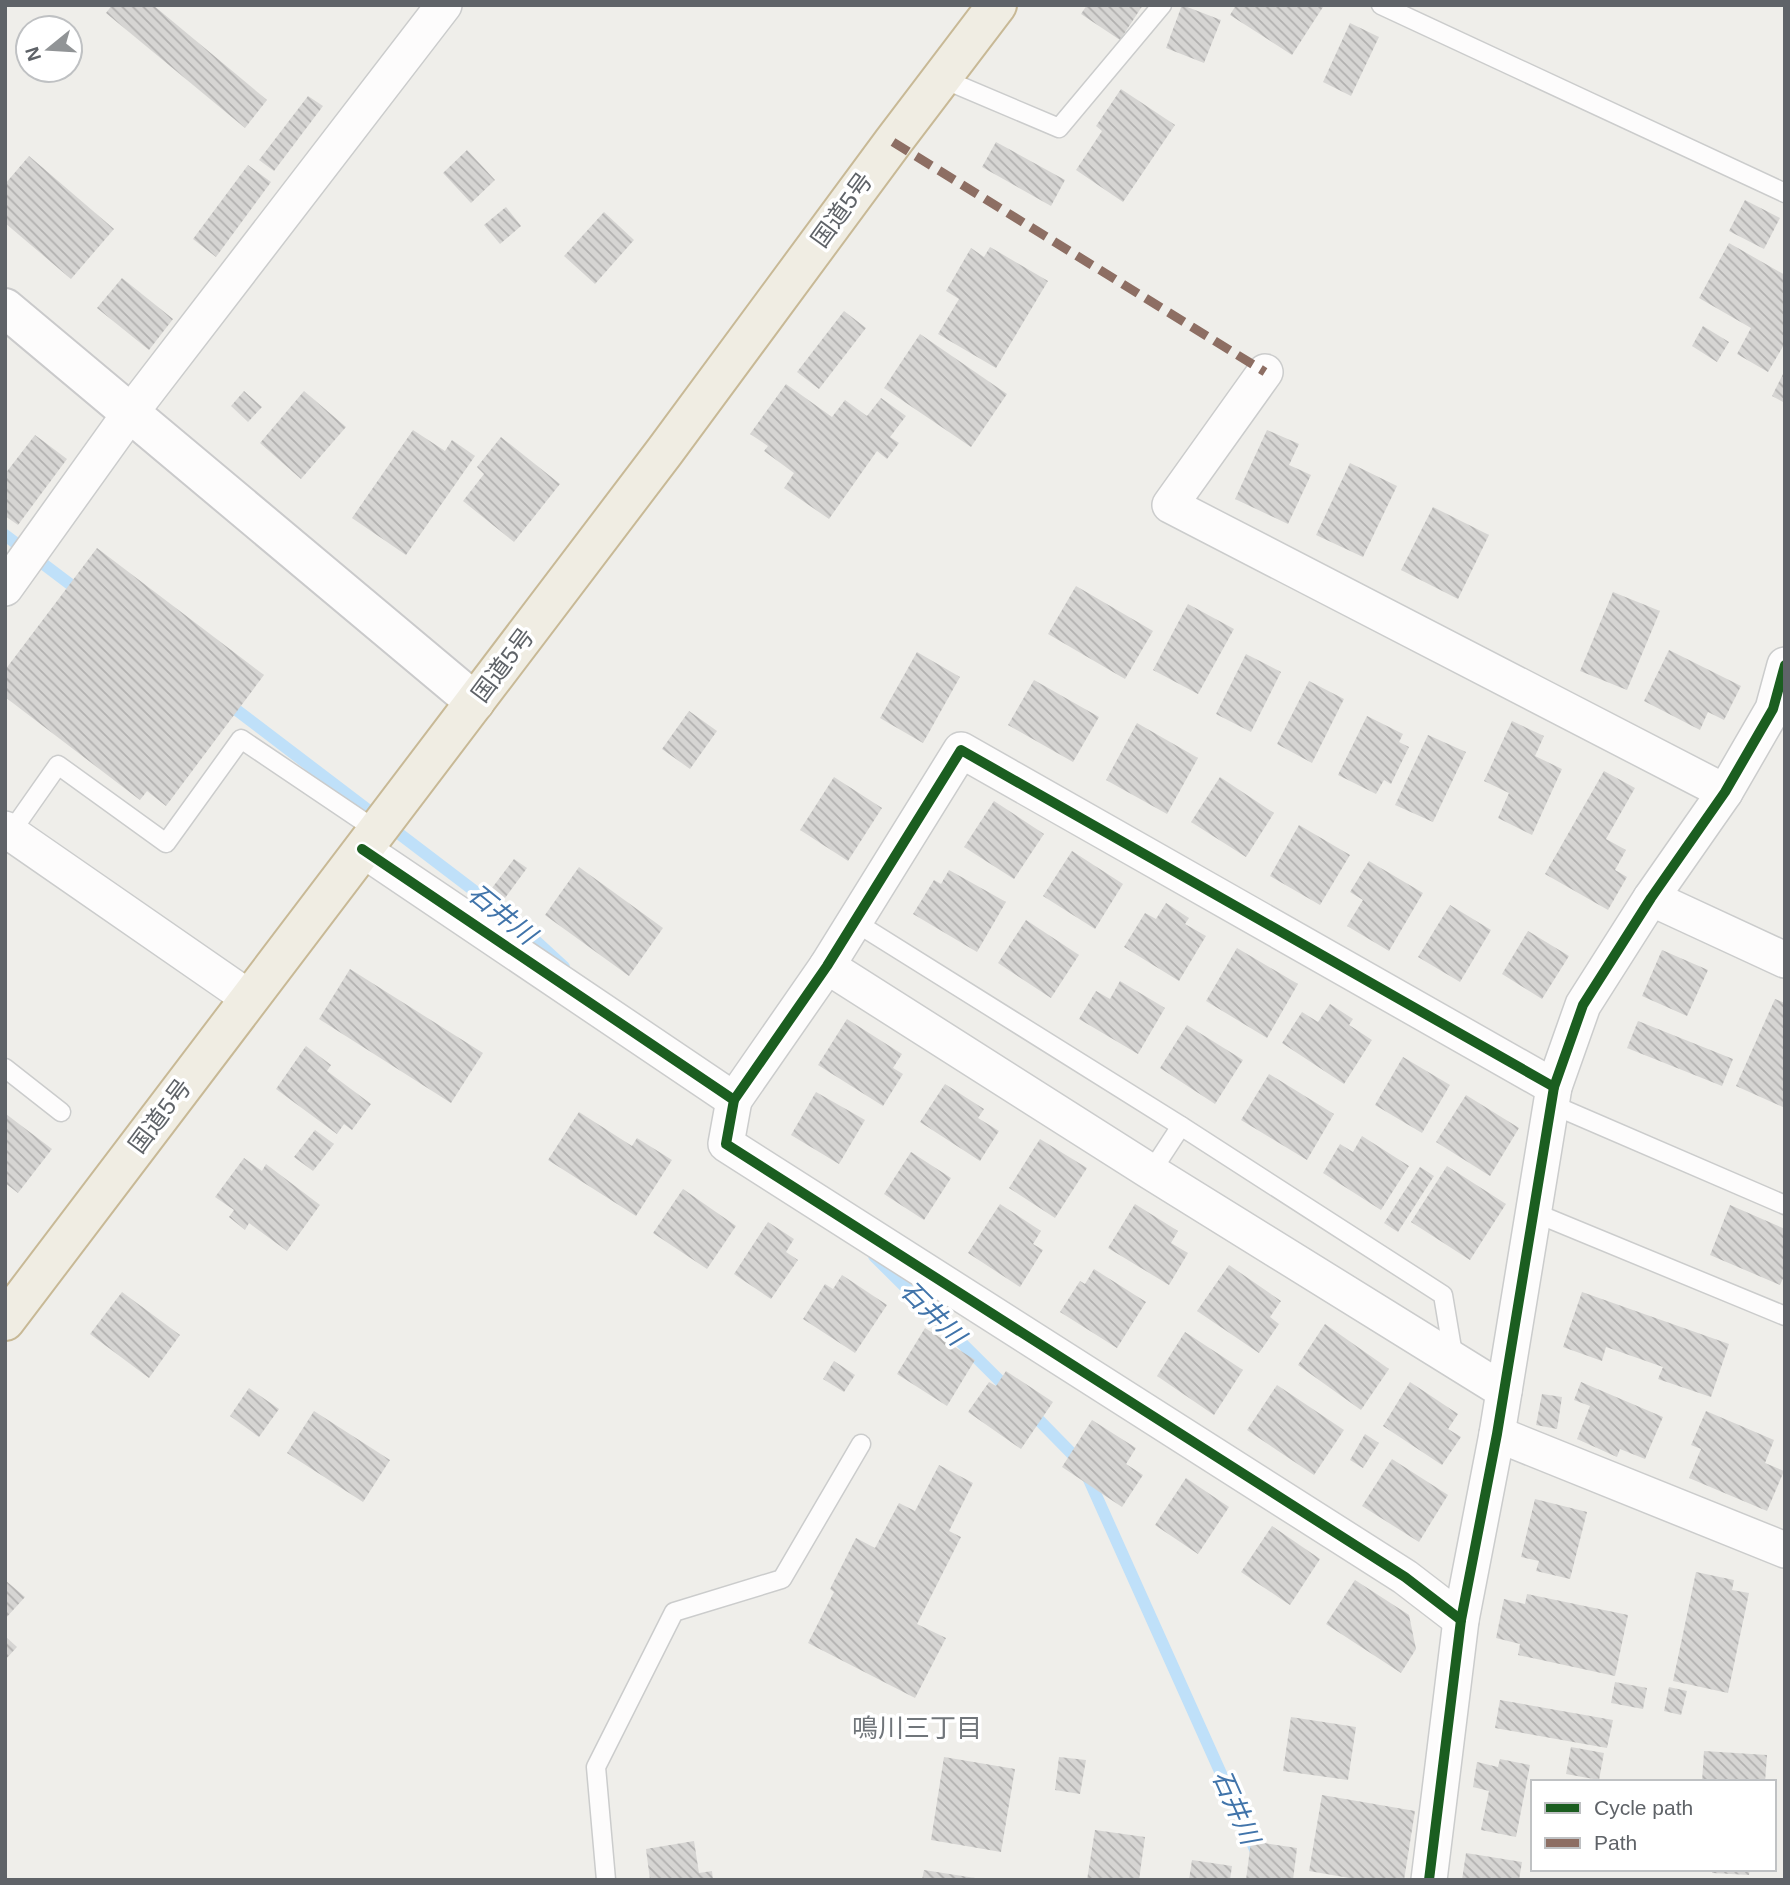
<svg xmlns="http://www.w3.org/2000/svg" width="1790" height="1885" font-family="Arial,'Noto Sans JP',sans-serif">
	<defs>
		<pattern id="building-back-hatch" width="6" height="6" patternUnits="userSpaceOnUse" patternTransform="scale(1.75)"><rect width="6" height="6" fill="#d6d5d3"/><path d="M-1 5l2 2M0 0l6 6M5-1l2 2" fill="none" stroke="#b1b0af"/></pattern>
	</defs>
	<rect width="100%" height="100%" fill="#efeeea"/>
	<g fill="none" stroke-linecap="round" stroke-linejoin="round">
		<!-- stream -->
		<g stroke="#bfe0f9" stroke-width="12">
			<polyline points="5,535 83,594"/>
			<polyline points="226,702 514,921 564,967"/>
			<polyline points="874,1256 1010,1391"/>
			<polyline points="1028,1409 1082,1464 1258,1856"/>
		</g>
	</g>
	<!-- building -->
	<g fill="url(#building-back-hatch)">
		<polygon points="112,5 153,5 267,100 245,128 106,13"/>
		<polygon points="1087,5 1143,5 1120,40 1081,14"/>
		<polygon points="1182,5 1221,20 1204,63 1166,48"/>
		<polygon points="1236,5 1320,5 1323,7 1292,55 1230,15"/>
		<polygon points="1350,23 1379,37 1351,96 1323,82"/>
		<polygon points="1121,89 1175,125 1123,202 1076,170 1102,131 1096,126"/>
		<polygon points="308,96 323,106 274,171 259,160"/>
		<polygon points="996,142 1065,180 1051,206 982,167"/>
		<polygon points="467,150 495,180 471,203 443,173"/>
		<polygon points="29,156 114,229 71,279 5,223 5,184"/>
		<polygon points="248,165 271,182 216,257 193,239"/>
		<polygon points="1745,200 1780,218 1764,249 1729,231"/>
		<polygon points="506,207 521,226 500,244 484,225"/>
		<polygon points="604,212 634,240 595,284 564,256"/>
		<polygon points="1729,243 1785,275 1785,343 1768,372 1737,354 1751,328 1699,298"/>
		<polygon points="990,247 1048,281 996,368 938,334 959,299 946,291 971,248 984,257"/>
		<polygon points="122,278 173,319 149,350 97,308"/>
		<polygon points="844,311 866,328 819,389 797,372"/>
		<polygon points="1703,326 1729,342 1717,362 1692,346"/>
		<polygon points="920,334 1007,394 971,447 884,388"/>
		<polygon points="1785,370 1785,403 1772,396"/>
		<polygon points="786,384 832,417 845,400 867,416 881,398 906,416 890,437 899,443 887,459 877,451 829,519 784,488 794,473 764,451 768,446 750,434"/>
		<polygon points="244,391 262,407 248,422 231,406"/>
		<polygon points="304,391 346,427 301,479 260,443"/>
		<polygon points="413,430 445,451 452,440 475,456 406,555 352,518"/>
		<polygon points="1267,430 1299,444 1289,465 1311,475 1288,524 1235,499"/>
		<polygon points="35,435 67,459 18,525 5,516 5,474"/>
		<polygon points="501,437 560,484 514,542 463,501 484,474 477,467"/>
		<polygon points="1350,463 1397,486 1363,557 1316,535"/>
		<polygon points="1433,507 1489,535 1458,599 1401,570"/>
		<polygon points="97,548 264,675 166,806 147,791 140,800 5,697 5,670"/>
		<polygon points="1076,586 1153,631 1125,679 1048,634"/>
		<polygon points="1613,592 1660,611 1627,690 1580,671"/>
		<polygon points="1188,604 1234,629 1198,694 1153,670"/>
		<polygon points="1669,650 1741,686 1724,720 1708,712 1700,730 1644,701"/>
		<polygon points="917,652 960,677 923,743 880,718"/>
		<polygon points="1246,654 1281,672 1251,732 1216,714"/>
		<polygon points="1034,680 1099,717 1073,762 1008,725"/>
		<polygon points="1309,681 1344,699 1312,763 1277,744"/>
		<polygon points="689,711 717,731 690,769 662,749"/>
		<polygon points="1367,716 1403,734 1399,742 1409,747 1391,784 1384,780 1376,794 1338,775"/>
		<polygon points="1512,721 1544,736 1535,756 1562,769 1532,835 1498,818 1509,793 1484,781"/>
		<polygon points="1137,723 1198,758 1167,814 1106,780"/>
		<polygon points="1428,735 1466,752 1433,822 1395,805"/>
		<polygon points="1604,771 1635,788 1606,839 1626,850 1615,870 1627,877 1608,910 1545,874"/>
		<polygon points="834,777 882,808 848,861 800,830"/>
		<polygon points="1220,777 1274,813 1246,857 1191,822"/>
		<polygon points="994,801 1044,834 1014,879 964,847"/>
		<polygon points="1299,825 1350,855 1320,905 1270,876"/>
		<polygon points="1072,851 1123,884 1095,929 1043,896"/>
		<polygon points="514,859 527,868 505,898 492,888"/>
		<polygon points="1369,861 1423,893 1389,951 1347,926 1363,900 1350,892"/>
		<polygon points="579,867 663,928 629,976 545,915"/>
		<polygon points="949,870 1006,902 977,952 913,914 934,880 941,884"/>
		<polygon points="1166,903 1189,918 1185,924 1206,936 1179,981 1124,947 1145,913 1156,919"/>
		<polygon points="1450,905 1491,930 1460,982 1418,957"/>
		<polygon points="1026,920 1079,955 1051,998 998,963"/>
		<polygon points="1528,931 1569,956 1542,999 1502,974"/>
		<polygon points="1237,948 1298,984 1267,1038 1206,1001"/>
		<polygon points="1662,950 1708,970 1687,1016 1642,996"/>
		<polygon points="350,969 483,1053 451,1103 319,1019"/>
		<polygon points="1120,981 1165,1008 1138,1054 1079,1019 1096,991 1110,999"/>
		<polygon points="1775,999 1785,1003 1785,1108 1736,1086"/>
		<polygon points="1330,1004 1353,1019 1349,1025 1372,1040 1344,1084 1282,1043 1302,1012 1318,1022"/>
		<polygon points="847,1019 902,1054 893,1068 903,1074 883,1106 818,1065"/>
		<polygon points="1638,1021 1733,1059 1722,1086 1627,1048"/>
		<polygon points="1187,1025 1243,1060 1215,1104 1160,1068"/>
		<polygon points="306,1046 331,1065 327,1071 371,1104 352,1130 344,1124 337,1134 276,1089"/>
		<polygon points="1403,1057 1450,1085 1422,1133 1375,1105"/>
		<polygon points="1269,1074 1334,1114 1307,1160 1241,1120"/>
		<polygon points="945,1084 984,1109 978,1118 999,1131 980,1161 920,1122"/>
		<polygon points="816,1092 865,1120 839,1164 791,1135"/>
		<polygon points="1466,1095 1519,1128 1490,1176 1436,1142"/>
		<polygon points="579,1112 632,1146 637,1138 672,1160 636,1216 548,1160"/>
		<polygon points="6,1114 52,1149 18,1193 5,1183"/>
		<polygon points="315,1130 334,1144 313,1171 294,1157"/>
		<polygon points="1362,1136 1409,1166 1381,1210 1323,1173 1340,1144 1353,1152"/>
		<polygon points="1040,1139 1087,1168 1055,1218 1009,1188"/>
		<polygon points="911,1152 951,1178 924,1220 884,1194"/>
		<polygon points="244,1158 262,1171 266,1164 320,1205 287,1251 249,1223 245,1230 229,1217 234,1210 215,1197"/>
		<polygon points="1447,1166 1506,1204 1470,1260 1411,1222"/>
		<polygon points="1420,1167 1434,1176 1398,1232 1384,1223"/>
		<polygon points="683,1189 736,1226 707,1269 653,1233"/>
		<polygon points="1000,1204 1041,1231 1033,1244 1043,1250 1020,1287 968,1253"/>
		<polygon points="1135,1204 1178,1231 1171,1243 1188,1253 1169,1285 1108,1248"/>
		<polygon points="1730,1205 1785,1229 1785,1274 1780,1285 1710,1255"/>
		<polygon points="768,1222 794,1239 786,1252 798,1260 771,1299 734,1274"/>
		<polygon points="1229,1265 1281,1301 1270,1317 1279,1324 1259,1353 1197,1311"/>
		<polygon points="1094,1269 1146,1302 1117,1348 1060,1312 1080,1281 1085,1284"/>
		<polygon points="842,1275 887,1305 855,1353 803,1319 825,1284 833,1289"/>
		<polygon points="122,1292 180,1335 149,1378 90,1334"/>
		<polygon points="1582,1292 1729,1344 1711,1397 1658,1379 1663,1367 1606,1347 1602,1361 1563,1347"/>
		<polygon points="1325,1324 1389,1369 1361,1410 1298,1365"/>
		<polygon points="925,1328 975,1360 947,1406 897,1374"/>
		<polygon points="1185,1332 1243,1370 1214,1415 1157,1376"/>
		<polygon points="834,1361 855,1375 844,1392 823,1379"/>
		<polygon points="1006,1371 1053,1402 1021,1449 968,1412 989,1382 996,1386"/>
		<polygon points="1410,1382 1458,1414 1448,1429 1461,1437 1442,1465 1383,1426"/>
		<polygon points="1581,1382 1663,1417 1645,1459 1620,1449 1617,1457 1577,1439 1590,1406 1574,1400"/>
		<polygon points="1277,1385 1344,1430 1314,1475 1247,1430"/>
		<polygon points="249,1388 279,1409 259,1437 230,1416"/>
		<polygon points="1542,1394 1562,1397 1557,1429 1536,1425"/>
		<polygon points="314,1411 390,1460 363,1502 287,1453"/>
		<polygon points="1706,1411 1774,1440 1765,1463 1784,1471 1767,1511 1689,1478 1701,1449 1691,1445"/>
		<polygon points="1092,1420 1136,1448 1126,1464 1143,1475 1122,1507 1062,1467"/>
		<polygon points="1365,1434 1379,1443 1363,1468 1350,1460"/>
		<polygon points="1392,1459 1448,1495 1419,1542 1362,1506"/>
		<polygon points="939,1465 973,1483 949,1531 961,1537 917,1624 946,1638 915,1698 808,1643 834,1592 830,1589 856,1538 875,1548 899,1503 915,1511"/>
		<polygon points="1186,1478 1229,1507 1198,1554 1155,1525"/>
		<polygon points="1535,1499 1587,1512 1570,1579 1536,1571 1539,1561 1521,1557"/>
		<polygon points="1272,1526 1320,1559 1290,1605 1241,1572"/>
		<polygon points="1696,1572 1734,1580 1732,1590 1749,1593 1728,1693 1673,1681"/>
		<polygon points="5,1580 25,1597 5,1619"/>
		<polygon points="1355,1580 1409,1615 1416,1649 1401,1673 1326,1624"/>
		<polygon points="1527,1594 1628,1615 1615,1676 1518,1655 1520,1644 1496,1638 1504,1599 1525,1604"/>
		<polygon points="5,1636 17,1647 5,1660"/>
		<polygon points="1615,1682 1647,1688 1643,1709 1611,1703"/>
		<polygon points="1669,1687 1687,1691 1681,1715 1664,1711"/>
		<polygon points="1500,1700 1613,1720 1607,1748 1495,1728"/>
		<polygon points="1291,1717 1356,1727 1348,1780 1283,1771"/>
		<polygon points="1571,1747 1604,1753 1599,1780 1566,1774"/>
		<polygon points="1704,1751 1767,1755 1765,1782 1702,1782"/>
		<polygon points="944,1757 1015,1769 1001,1852 931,1840"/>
		<polygon points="1059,1757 1086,1760 1080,1794 1055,1790"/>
		<polygon points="1500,1759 1530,1765 1516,1837 1481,1830 1489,1791 1473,1787 1477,1762 1498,1767"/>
		<polygon points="1322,1795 1415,1811 1404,1880 1361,1880 1309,1871"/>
		<polygon points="1095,1830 1145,1837 1139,1880 1087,1880"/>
		<polygon points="694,1841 699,1873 712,1871 713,1880 650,1880 646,1849"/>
		<polygon points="1251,1841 1297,1848 1293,1880 1246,1880"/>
		<polygon points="1466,1853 1522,1862 1519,1880 1462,1880"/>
		<polygon points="1192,1860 1232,1866 1230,1880 1189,1880"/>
		<polygon points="1712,1869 1750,1869 1749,1875 1712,1873"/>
		<polygon points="924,1870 975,1878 975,1880 922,1880"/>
	</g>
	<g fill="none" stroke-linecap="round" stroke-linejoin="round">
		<defs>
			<g id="lane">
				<polyline points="1381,5 1785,193"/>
				<polyline points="941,78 1059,128 1162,5"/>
				<polyline points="11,832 58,765 166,843 241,739 376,830"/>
				<polyline points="855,922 1181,1126 1443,1295 1454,1360"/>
				<polyline points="5,1068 61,1112"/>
				<polyline points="1551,1104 1785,1205"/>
				<polyline points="1151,1172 1181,1126"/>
				<polyline points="1533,1212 1785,1316"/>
				<polyline points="606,1880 596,1767 674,1612 782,1579 861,1444"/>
			</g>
			<g id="street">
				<polyline points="1265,372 1170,505 1725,792"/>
				<polyline points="5,588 131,412 444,5"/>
				<polyline points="5,829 249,998"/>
				<polyline points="362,849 734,1100 726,1144 1405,1577 1461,1620"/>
				<polyline points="1651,898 1785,960"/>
				<polyline points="827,966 1151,1172 1504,1391"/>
				<polyline points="734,1100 827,966 961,750 1554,1087"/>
				<polyline points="1497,1434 1785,1550"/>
				<polyline points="1429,1880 1461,1620 1497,1434 1554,1087 1583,1005 1651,898 1725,792 1773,709 1785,665"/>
			</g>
			<polyline id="secondary" points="5,308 475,702"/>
			<polyline id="highway" points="5,1321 665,451 893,142 997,5"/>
		</defs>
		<!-- lane casing -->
		<use href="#lane" stroke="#cbcccc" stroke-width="21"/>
		<!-- street casing -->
		<use href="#street" stroke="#cbcccc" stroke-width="38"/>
		<!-- secondary casing -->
		<use href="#secondary" stroke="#cacacb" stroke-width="42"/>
		<!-- highway casing -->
		<use href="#highway" stroke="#c8b996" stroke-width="42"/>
		<!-- lane -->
		<use href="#lane" stroke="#fdfcfc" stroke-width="18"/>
		<!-- street -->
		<use href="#street" stroke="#fdfcfc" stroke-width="35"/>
		<!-- secondary -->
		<use href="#secondary" stroke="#fdfcfc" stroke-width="38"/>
		<!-- highway -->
		<use href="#highway" stroke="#f0ede3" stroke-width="38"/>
		<!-- quiet -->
		<polyline stroke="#8d6e63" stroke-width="9" stroke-dasharray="18 9" stroke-linecap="butt" points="893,142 1265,372"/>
		<defs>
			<g id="cycleway">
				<polyline points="362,849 734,1100 726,1144 1405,1577 1461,1620"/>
				<polyline points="734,1100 827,966 961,750 1554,1087"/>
				<polyline points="1429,1880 1461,1620 1497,1434 1554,1087 1583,1005 1651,898 1725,792 1773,709 1785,665"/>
			</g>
		</defs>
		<!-- cycleway casing -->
		<use href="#cycleway" stroke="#fff" stroke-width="15"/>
		<!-- cycleway -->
		<use href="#cycleway" stroke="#1b5e20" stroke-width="10"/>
	</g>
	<g text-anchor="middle" stroke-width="7" stroke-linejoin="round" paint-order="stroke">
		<!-- street labels -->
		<g font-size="24" fill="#5f6368" stroke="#fff">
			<text transform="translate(842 210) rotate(-54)" y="8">国道5号</text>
			<text transform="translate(503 665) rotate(-53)" y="8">国道5号</text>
			<text transform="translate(160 1116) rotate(-53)" y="8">国道5号</text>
		</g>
		<!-- water labels -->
		<g font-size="26" font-style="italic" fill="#4174aa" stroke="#fff">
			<text transform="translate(502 914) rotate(39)" y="9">石井川</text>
			<text transform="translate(933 1313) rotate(45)" y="9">石井川</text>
			<text transform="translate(1236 1807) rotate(66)" y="9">石井川</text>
		</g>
		<!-- neighbourhood labels -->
		<g font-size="26" fill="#70757a" stroke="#fff">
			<text x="917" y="1737">鳴川三丁目</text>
		</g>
	</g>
	<!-- border -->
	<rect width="1790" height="1885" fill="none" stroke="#5f6368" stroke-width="14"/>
	<!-- legend -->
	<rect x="1531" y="1780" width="245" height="91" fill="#ffffff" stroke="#bfc1c3" stroke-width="2"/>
	<rect x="1545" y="1803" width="35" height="10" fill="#1b5e20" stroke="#bfc1c3" stroke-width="2"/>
	<text x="1594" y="1815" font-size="21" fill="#5f6368">Cycle path</text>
	<rect x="1545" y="1838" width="35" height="10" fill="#8d6e63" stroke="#bfc1c3" stroke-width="2"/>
	<text x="1594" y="1850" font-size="21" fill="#5f6368">Path</text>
	<!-- north arrow -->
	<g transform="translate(49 49) rotate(252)"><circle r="33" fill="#ffffff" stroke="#bfc1c3" stroke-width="2"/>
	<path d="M0-5L12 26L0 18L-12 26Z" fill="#919496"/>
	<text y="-10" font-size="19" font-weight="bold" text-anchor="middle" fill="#5f6368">N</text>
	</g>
</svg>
